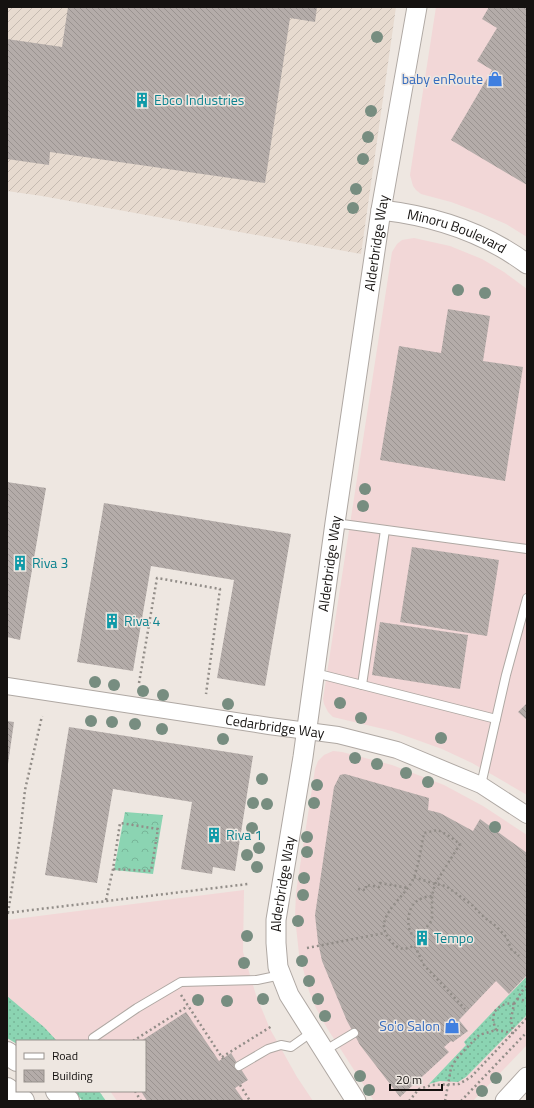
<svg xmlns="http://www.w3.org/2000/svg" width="534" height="1108" font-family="'Titillium Web',sans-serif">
	<defs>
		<pattern id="industrial-furrows" width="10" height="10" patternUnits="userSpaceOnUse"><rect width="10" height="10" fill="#e7dacf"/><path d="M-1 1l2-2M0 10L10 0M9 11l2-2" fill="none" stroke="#c5bab1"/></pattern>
		<pattern id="grass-dots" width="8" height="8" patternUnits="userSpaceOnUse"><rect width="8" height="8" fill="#8bd4b2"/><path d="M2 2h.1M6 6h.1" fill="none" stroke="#77b598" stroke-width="1.8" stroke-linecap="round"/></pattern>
		<pattern id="forest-crowns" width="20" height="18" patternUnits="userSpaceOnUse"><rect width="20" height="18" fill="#8bd4b2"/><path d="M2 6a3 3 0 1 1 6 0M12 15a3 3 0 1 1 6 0" fill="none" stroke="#77b598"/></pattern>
		<pattern id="building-back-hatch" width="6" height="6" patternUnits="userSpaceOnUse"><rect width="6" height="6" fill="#b4aca9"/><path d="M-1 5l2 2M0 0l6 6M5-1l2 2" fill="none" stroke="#9a9390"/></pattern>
	</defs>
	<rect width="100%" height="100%" fill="#eee7e1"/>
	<!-- commercial -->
	<g fill="#f2d7d7">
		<polygon points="436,7 527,7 527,237 506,224 478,212 451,202 421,194 416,190 413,186 410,175"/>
		<polygon points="414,238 450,246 482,259 504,272 527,289 527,795 472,763 442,749 392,731 333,717 328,712 324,704 323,699 392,252 397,244 402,240"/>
		<polygon points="333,751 342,752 392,765 444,785 483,806 527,835 527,1045 473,1101 374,1101 327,1028 316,1008 309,991 299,954 295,917 296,892 315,769 318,761 324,755"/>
		<polygon points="244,890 243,952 256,995 270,1029 297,1077 313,1101 117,1101 110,1091 145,1091 145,1041 55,1041 7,1000 7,920"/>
	</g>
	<!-- industrial -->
	<polygon fill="url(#industrial-furrows)" points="7,7 396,7 361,254 42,196 7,191"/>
	<!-- grass -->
	<g fill="url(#grass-dots)">
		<polygon points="527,976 527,1015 466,1077 458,1082 440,1081 429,1084 466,1045 464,1042"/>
		<polygon points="7,996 44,1027 57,1041 17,1041 17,1044 7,1038"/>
		<polygon points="73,1091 99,1091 106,1101 83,1101"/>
	</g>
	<!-- forest -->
	<polygon fill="url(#forest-crowns)" points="125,812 163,815 153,874 114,870"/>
	<!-- building -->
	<g fill="url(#building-back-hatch)">
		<polygon points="68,7 317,7 315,22 290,18 265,183 50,152 49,165 7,159 7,39 62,47"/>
		<polygon points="489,7 527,7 527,185 451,140 492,70 477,61 497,28 482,19"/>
		<polygon points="448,309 490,316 483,361 523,367 505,481 380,460 399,346 441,353"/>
		<polygon points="7,482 46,488 20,640 7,637"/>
		<polygon points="104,503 291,534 265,686 217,678 234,580 151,566 133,671 77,662"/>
		<polygon points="412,547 499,560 487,636 400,622"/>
		<polygon points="380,622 468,635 460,689 372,675"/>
		<polygon points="527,703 527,720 518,712"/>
		<polygon points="7,721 14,722 8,764 7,764"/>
		<polygon points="69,727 253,756 235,871 213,867 212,874 181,869 192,802 113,789 97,883 45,875"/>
		<polygon points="345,774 429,798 428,810 440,813 473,831 480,819 527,853 527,975 509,994 496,981 459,1020 468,1031 453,1042 451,1041 444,1047 449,1052 400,1097 360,1045 347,1021 322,961 318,942 315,915 334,787 340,775"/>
		<polygon points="186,1012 219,1061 231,1053 239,1066 248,1080 235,1088 244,1101 147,1101 141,1091 145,1091 145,1041 141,1041"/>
	</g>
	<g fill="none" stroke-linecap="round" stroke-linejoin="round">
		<defs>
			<g id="service">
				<polyline points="335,523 527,549"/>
				<polyline points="315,673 496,719"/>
				<polyline points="362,685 385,530"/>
				<polyline points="481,785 506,675 527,598"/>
				<polyline points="93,1038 137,1008 181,982 257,980 281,975"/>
				<polyline points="324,1051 354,1033"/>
				<polyline points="239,1066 268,1049 281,1045 291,1047 312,1032"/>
			</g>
			<g id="minor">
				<path id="s1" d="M 7,686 L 269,726 L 338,735 L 397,750 L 481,785 L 527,815"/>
			</g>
			<g id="tertiary">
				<path id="s2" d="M 381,210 C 434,216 484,232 527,264"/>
				<path id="s3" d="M 356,1101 L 289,995 L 278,967 L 276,943 L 276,920 L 303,757 L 335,523 L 381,210 L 417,7"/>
				<polyline points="505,1101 527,1077"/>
			</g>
			<g id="secondary">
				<polyline points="7,1053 17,1060"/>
				<polyline points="7,1089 23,1101"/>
				<polyline points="57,1091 68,1101"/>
			</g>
		</defs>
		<!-- service casing -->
		<use href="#service" stroke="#afa8a3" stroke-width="10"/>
		<!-- minor casing -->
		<use href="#minor" stroke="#afa8a3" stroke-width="18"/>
		<!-- tertiary casing -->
		<use href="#tertiary" stroke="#afa8a3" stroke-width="21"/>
		<!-- secondary casing -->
		<use href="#secondary" stroke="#afa8a3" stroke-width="24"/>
		<!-- path -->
		<g stroke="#928d88" stroke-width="2.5" stroke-dasharray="2 3" stroke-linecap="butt">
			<polyline points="139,683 157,578 220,589 206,694"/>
			<path d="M 414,877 L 435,884 L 432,896 C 427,896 421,898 417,901 C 408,907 406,924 411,933 C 413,935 416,937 418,939 L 417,944 C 411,947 406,950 400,948 C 391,945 383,932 384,924 C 386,908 408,893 414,877 C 419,864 421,847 424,833 L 438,830 L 449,836 L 460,844 L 435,884 L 446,886 L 472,905 L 485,918 L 497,927 L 507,938 L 511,949 L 519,956"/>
			<polyline points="358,889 366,890 366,885 379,887 380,883 408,888"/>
			<polyline points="106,900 113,869 120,823 158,829 151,871 113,869"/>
			<polyline points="7,913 248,884"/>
			<polyline points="8,913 19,843 25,790 42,716"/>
			<polyline points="418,939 432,920 432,896"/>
			<polyline points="415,946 423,964 465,1009"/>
			<polyline points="307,948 385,933"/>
			<polyline points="181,995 223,1059"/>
			<polyline points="517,999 527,1001"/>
			<polyline points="514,1004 522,991 527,986"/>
			<polyline points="133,1041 188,1006"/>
			<polyline points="222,1057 272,1026"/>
			<polyline points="240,1085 250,1101"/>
			<polyline points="135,1091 141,1101"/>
			<path d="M 409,1101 L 419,1089 L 432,1085 L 459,1084 L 471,1077 L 513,1033 L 511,1019 L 514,1004 C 505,1002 500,1006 494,1012 L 493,1021 L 496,1030"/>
			<polyline points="445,1101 451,1068 457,1058 479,1035 496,1030 513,1033 527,1018"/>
			<polyline points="461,1101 527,1032"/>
		</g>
		<!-- service -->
		<use href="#service" stroke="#fff" stroke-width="8"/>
		<!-- minor -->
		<use href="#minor" stroke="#fff" stroke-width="16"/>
		<!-- tertiary -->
		<use href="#tertiary" stroke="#fff" stroke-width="19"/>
		<!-- secondary -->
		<use href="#secondary" stroke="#fff" stroke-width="22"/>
	</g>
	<!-- trees -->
	<g fill="#778d80">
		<circle cx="377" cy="37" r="6"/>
		<circle cx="371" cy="111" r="6"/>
		<circle cx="368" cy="137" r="6"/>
		<circle cx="363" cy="159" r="6"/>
		<circle cx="356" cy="189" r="6"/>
		<circle cx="353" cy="208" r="6"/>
		<circle cx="458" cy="290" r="6"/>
		<circle cx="485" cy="293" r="6"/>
		<circle cx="365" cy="489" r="6"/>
		<circle cx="363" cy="506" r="6"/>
		<circle cx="95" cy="682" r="6"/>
		<circle cx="114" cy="685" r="6"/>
		<circle cx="143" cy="691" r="6"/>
		<circle cx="163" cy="695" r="6"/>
		<circle cx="340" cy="703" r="6"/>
		<circle cx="228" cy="704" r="6"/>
		<circle cx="361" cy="718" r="6"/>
		<circle cx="91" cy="721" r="6"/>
		<circle cx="112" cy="722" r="6"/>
		<circle cx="135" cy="724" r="6"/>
		<circle cx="162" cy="729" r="6"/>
		<circle cx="441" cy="738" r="6"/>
		<circle cx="223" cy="739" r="6"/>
		<circle cx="355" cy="758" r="6"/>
		<circle cx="377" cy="764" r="6"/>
		<circle cx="406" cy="773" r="6"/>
		<circle cx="262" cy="779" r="6"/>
		<circle cx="428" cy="782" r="6"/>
		<circle cx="317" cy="785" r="6"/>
		<circle cx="253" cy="803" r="6"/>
		<circle cx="314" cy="803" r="6"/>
		<circle cx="267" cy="804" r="6"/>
		<circle cx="495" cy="827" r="6"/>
		<circle cx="252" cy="828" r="6"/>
		<circle cx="307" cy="837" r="6"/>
		<circle cx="259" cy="848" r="6"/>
		<circle cx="307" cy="852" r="6"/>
		<circle cx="247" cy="855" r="6"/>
		<circle cx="257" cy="867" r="6"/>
		<circle cx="304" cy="878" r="6"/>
		<circle cx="303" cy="895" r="6"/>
		<circle cx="298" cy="921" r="6"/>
		<circle cx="247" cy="936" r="6"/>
		<circle cx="302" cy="961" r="6"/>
		<circle cx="244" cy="963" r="6"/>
		<circle cx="309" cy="981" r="6"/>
		<circle cx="263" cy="999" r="6"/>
		<circle cx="318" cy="999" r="6"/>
		<circle cx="198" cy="1000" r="6"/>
		<circle cx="227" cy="1001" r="6"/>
		<circle cx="325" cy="1016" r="6"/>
		<circle cx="360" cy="1076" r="6"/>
		<circle cx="496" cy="1078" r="6"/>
		<circle cx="369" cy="1090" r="6"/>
		<circle cx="482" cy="1091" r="6"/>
	</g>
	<!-- icons -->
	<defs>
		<symbol id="shop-bare" viewBox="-9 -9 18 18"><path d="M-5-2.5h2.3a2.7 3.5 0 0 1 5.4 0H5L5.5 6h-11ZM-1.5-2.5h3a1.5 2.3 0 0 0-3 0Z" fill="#3f7fe0" stroke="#eee7e1" stroke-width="2.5" paint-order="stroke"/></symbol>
		<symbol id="building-bare" viewBox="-9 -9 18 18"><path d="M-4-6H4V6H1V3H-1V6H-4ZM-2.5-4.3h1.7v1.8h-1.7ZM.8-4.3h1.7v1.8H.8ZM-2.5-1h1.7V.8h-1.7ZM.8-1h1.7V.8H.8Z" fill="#0f9aa8" stroke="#eee7e1" stroke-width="2.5" paint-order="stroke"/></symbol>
	</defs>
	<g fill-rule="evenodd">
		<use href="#shop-bare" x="484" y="68" width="22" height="22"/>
		<use href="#building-bare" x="131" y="89" width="22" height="22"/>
		<use href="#building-bare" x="9" y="552" width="22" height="22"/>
		<use href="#building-bare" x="101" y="610" width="22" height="22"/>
		<use href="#building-bare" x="203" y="824" width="22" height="22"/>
		<use href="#building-bare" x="411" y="927" width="22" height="22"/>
		<use href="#shop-bare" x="441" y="1015" width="22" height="22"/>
	</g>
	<g text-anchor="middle" stroke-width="3" stroke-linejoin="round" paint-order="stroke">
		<!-- shop labels -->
		<g font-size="14" fill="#366cbe" stroke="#eee7e1" text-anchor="end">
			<text x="483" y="84">baby enRoute</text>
			<text x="440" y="1031">So'o Salon</text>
		</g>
		<!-- culture labels -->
		<g font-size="14" fill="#0d838f" stroke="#eee7e1" text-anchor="start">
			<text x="154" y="105">Ebco Industries</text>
			<text x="32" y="568">Riva 3</text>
			<text x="124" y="626">Riva 4</text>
			<text x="226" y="840">Riva 1</text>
			<text x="434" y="943">Tempo</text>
		</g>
		<!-- street labels -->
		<g font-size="14" fill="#151210" stroke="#eee7e1">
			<text dy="5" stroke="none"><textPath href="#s2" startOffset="79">Minoru Boulevard</textPath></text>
			<text dy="5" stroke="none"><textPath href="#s3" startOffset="887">Alderbridge Way</textPath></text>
			<text dy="5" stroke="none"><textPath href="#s3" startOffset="563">Alderbridge Way</textPath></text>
			<text dy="5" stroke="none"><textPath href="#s1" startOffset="271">Cedarbridge Way</textPath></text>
			<text dy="5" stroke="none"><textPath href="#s3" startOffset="239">Alderbridge Way</textPath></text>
		</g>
	</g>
	<!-- border -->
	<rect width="534" height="1108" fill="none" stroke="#151210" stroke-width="16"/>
	<!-- legend -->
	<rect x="16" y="1040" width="130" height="52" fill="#eee7e1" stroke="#97928d"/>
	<rect x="24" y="1053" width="20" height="6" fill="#ffffff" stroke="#97928d"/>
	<text x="52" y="1060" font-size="12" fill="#151210">Road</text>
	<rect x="24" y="1070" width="20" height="12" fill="url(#building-back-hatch)" stroke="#97928d"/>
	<text x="52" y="1080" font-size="12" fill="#151210">Building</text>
	<!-- scale -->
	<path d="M390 1084v6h52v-6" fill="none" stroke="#151210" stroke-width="2"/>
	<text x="396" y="1084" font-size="12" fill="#151210" stroke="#eee7e1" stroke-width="3" paint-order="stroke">20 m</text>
</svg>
